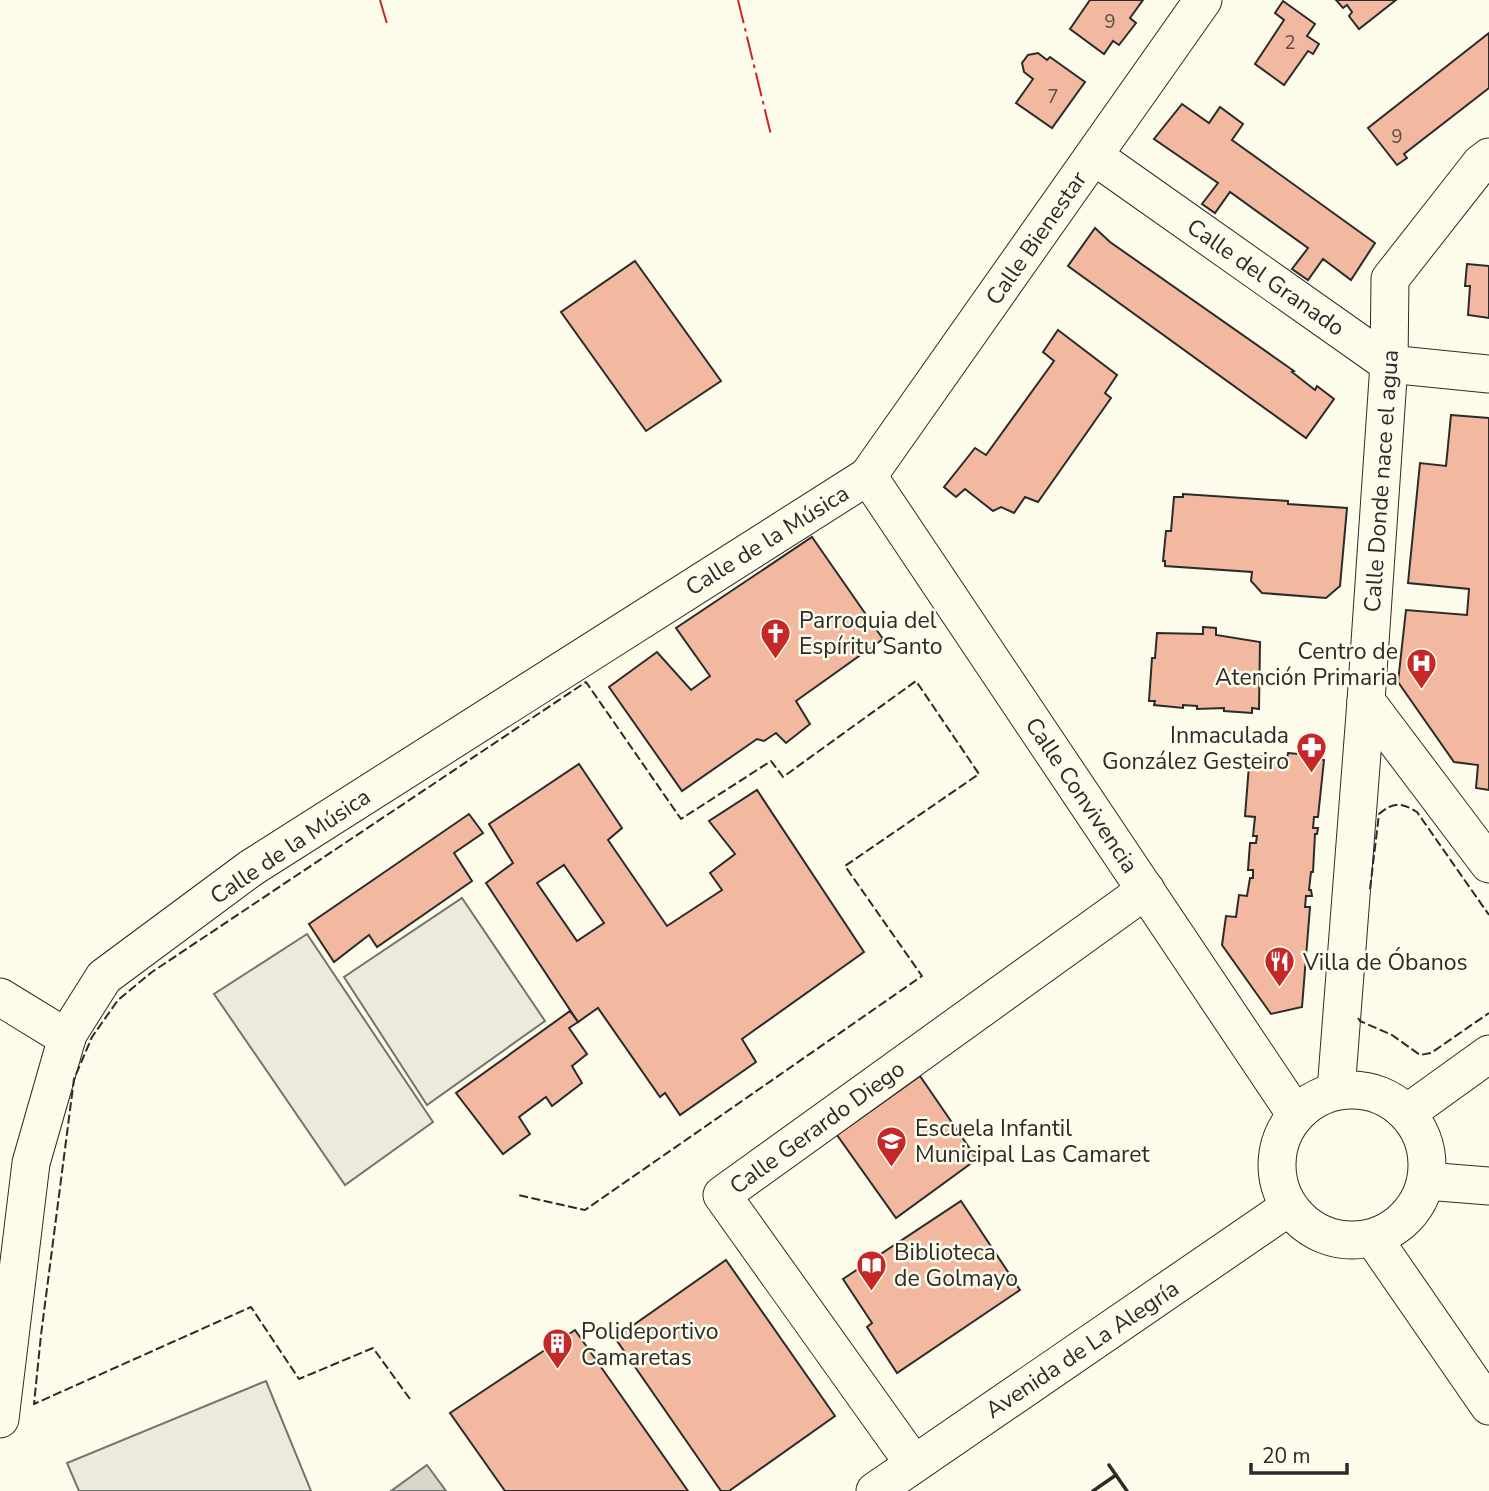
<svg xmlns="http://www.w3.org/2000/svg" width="1489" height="1491" font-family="'Nunito Sans',sans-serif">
	<rect width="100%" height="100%" fill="#fdfbea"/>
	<!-- green -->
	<g fill="#ecebdb" stroke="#74746e" stroke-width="2">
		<polygon points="462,898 545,1021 427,1105 344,977"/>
		<polygon points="307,934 433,1122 345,1185 214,994"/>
		<polygon points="266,1381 311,1491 79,1491 67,1463"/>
	</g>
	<!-- water -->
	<polygon fill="#d8d7c9" stroke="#74746e" stroke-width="2" points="427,1465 446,1491 391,1491"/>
	<!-- building -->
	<g fill="#f2b8a0" stroke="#2b2b2b" stroke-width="2" fill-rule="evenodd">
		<polygon points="1090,0 1143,0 1130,18 1136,23 1119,45 1113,41 1104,54 1070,29"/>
		<polygon points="1336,0 1396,0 1359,29 1349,16 1352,12 1347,5 1343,8"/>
		<polygon points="1283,1 1315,24 1307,36 1319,44 1313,54 1308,51 1284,85 1255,64 1284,20 1275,13"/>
		<polygon points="1489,33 1489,88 1404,154 1407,158 1397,165 1368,128"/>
		<polygon points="1038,53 1047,60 1050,57 1085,82 1052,128 1016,103 1033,79 1024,72 1022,63 1028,55"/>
		<polygon points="1182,104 1209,123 1220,107 1243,124 1232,140 1375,243 1351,280 1323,259 1308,280 1292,269 1308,248 1230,192 1215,213 1202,204 1218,183 1154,139"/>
		<polygon points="1095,228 1110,242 1294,371 1292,372 1315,390 1317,386 1334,399 1306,438 1068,266"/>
		<polygon points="635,261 721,381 646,431 561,312"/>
		<polygon points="1467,264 1489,266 1489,318 1468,315 1470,286 1465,286"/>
		<polygon points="1058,330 1117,375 1105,393 1111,398 1038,502 1025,497 1014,513 1001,507 993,511 965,489 956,497 944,487 975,448 986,455 1054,361 1043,352"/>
		<polygon points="1451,415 1489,418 1489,790 1476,788 1478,765 1454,762 1398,682 1406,610 1467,615 1469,589 1408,583 1420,463 1446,466"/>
		<polygon points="1183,494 1288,501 1288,504 1347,508 1340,586 1326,598 1262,593 1251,581 1252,572 1165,566 1165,561 1163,561 1166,531 1171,531 1174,497 1183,497"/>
		<polygon points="812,537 883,639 796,701 810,724 786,743 776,733 764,741 757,739 682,791 609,687 657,652 691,690 710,676 676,628"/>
		<polygon points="1203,627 1216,628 1216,635 1260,642 1259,709 1252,708 1252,713 1224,711 1224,708 1197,709 1197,706 1183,705 1183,708 1154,705 1155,701 1149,701 1152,658 1155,658 1157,633 1203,634"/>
		<polygon points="1288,753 1320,756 1319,759 1324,760 1318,817 1314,817 1313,828 1318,828 1317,834 1315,834 1313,872 1311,872 1309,890 1311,890 1312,896 1306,896 1305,907 1310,907 1302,1007 1271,1014 1222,945 1226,916 1236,917 1239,895 1247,896 1250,878 1253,878 1253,870 1248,870 1250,843 1256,843 1257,836 1253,836 1255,817 1245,816 1249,765 1253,765 1254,756 1287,758"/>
		<path d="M 579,764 L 622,828 L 608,840 L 667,926 L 722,890 L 710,873 L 735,854 L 709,821 L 757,790 L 864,952 L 742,1039 L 756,1062 L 680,1115 L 665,1093 L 660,1097 L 598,1008 L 578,1022 L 486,883 L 513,863 L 489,824 ZM 564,865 L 604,923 L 577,941 L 537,883 Z"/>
		<polygon points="469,814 483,833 454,853 472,881 377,947 369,935 334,962 309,924"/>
		<polygon points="570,1011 578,1022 569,1028 587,1054 572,1066 582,1083 552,1106 546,1097 519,1117 530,1134 503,1154 456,1093"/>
		<polygon points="920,1076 977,1159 896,1218 837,1135"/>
		<polygon points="961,1201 1020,1290 897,1373 867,1327 872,1323 843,1279"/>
		<polygon points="726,1260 835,1416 729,1491 721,1491 615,1338"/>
		<polygon points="575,1330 688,1491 505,1491 450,1413"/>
	</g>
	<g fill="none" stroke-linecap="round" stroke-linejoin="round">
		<defs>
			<g id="minor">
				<polyline points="1094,156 1389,364 1489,374"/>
				<polyline points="868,476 1296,1115"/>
				<polyline points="1366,701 1489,864"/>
				<polyline points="0,997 67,1038"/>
				<circle cx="1352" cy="1165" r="75"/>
				<polyline points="1336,1091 1366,701 1389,364 1390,279 1481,163 1489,157"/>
				<polyline points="1407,1113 1489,1054"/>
				<polyline points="1426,1181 1489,1186"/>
				<polyline points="1373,1238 1489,1406"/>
				<polyline points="0,1419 31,1163 68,1034 104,977 251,868 868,476 1203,0"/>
				<polyline points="914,1464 722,1195 1146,890"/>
				<polyline points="875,1491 1289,1207"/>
			</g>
		</defs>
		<!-- minor casing -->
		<use href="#minor" stroke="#2b2b2b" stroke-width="39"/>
		<!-- minor -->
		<use href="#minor" stroke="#fdfbea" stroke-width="37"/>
		<!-- fence -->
		<g stroke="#2b2b2b" stroke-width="2" stroke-dasharray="9 3.5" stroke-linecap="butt">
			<path d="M 1370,889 L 1379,814 C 1393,802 1401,802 1417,812 L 1489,915"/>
			<polyline points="1358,1018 1360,1021 1392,1035 1420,1055 1431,1053 1489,1013"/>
			<polyline points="410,1399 373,1348 299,1379 251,1307 34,1404 41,1335 74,1079 92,1037 118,1000 152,972 586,682 681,819 771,761 783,777 916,681 979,774 845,866 922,976 585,1210 518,1195"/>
		</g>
		<!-- wall -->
		<g stroke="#2b2b2b" stroke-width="3.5">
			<polyline points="1109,1465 1127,1491"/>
			<polyline points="1093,1491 1116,1475"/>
		</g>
		<!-- power -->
		<g stroke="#c62828" stroke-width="2" stroke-dasharray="24 5 3.5 5" stroke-linecap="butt">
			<polyline points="380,0 387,24"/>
			<polyline points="738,0 771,135"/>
		</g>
	</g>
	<!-- icons -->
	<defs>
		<symbol id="church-pin" viewBox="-11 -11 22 30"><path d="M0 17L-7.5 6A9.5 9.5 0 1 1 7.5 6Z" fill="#c62828" stroke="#fdfbea"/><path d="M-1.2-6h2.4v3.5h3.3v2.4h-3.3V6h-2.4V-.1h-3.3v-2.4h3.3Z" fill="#fff"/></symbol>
		<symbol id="hospital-pin" viewBox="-11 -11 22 30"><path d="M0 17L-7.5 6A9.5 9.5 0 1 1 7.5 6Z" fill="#c62828" stroke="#fdfbea"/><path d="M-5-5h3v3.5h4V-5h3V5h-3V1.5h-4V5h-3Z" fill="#fff"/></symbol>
		<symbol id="pharmacy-pin" viewBox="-11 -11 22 30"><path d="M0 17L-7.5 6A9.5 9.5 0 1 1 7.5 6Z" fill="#c62828" stroke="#fdfbea"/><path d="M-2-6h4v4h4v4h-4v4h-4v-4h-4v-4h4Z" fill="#fff"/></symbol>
		<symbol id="restaurant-pin" viewBox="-11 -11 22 30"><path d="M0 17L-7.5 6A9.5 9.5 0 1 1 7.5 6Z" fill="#c62828" stroke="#fdfbea"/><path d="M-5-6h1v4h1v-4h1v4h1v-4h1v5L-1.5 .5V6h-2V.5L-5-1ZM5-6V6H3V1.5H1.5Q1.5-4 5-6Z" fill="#fff"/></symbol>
		<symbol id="school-pin" viewBox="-11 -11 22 30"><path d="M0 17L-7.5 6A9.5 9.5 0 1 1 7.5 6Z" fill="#c62828" stroke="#fdfbea"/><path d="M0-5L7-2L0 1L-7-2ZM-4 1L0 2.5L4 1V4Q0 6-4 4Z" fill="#fff"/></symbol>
		<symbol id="library-pin" viewBox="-11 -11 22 30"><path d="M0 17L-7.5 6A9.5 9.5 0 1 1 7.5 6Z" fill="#c62828" stroke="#fdfbea"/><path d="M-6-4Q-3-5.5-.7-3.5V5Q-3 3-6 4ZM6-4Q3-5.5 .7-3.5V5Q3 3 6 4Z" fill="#fff"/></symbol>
		<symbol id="building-pin" viewBox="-11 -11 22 30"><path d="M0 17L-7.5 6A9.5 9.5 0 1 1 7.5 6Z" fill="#c62828" stroke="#fdfbea"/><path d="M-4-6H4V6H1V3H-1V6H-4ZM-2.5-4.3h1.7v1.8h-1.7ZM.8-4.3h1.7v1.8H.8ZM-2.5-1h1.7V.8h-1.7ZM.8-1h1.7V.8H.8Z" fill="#fff"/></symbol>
	</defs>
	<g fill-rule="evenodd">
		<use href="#church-pin" x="758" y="616" width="35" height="47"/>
		<use href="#hospital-pin" x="1404" y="646" width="35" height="47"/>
		<use href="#pharmacy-pin" x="1294" y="730" width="35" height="47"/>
		<use href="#restaurant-pin" x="1262" y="944" width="35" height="47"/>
		<use href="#school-pin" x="874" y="1124" width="35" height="47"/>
		<use href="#library-pin" x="854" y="1248" width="35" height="47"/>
		<use href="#building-pin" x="540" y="1326" width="35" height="47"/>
	</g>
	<g text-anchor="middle" stroke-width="5" stroke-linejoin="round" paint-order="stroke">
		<!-- number labels -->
		<g font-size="19" fill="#5d4e48">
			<text x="1110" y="28">9</text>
			<text x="1290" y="49">2</text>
			<text x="1053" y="103">7</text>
			<text x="1397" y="143">9</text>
		</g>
		<!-- street labels -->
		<g font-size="23" fill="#2b2b2b" stroke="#fdfbea">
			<text transform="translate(1036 238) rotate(-55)" y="8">Calle Bienestar</text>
			<text transform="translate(1266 277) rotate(35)" y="8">Calle del Granado</text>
			<text transform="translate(1381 481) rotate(-86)" y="8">Calle Donde nace el agua</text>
			<text transform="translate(767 540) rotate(-32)" y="8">Calle de la Música</text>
			<text transform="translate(1082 795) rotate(56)" y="8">Calle Convivencia</text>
			<text transform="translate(290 846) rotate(-34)" y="8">Calle de la Música</text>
			<text transform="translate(817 1127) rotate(-36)" y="8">Calle Gerardo Diego</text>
			<text transform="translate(1082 1349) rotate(-34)" y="8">Avenida de La Alegría</text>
		</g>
		<!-- poi labels -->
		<g font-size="23" fill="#2b2b2b" stroke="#fdfbea" text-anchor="start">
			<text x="799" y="628">Parroquia del<tspan x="799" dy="26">Espíritu Santo</tspan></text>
			<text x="1398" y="659" text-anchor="end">Centro de<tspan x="1398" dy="26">Atención Primaria</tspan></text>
			<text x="1289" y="743" text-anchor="end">Inmaculada<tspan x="1289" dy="26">González Gesteiro</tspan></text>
			<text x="1303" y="970">Villa de Óbanos</text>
			<text x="915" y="1136">Escuela Infantil<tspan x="915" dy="26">Municipal Las Camaret</tspan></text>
			<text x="894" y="1260">Biblioteca<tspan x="894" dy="26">de Golmayo</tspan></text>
			<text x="581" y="1339">Polideportivo<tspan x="581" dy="26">Camaretas</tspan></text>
		</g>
	</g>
	<!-- scale -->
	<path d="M1251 1463v10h96v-10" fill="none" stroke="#2b2b2b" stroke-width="3.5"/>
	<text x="1262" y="1463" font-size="21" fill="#2b2b2b" stroke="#fdfbea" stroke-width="5" paint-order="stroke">20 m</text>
</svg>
